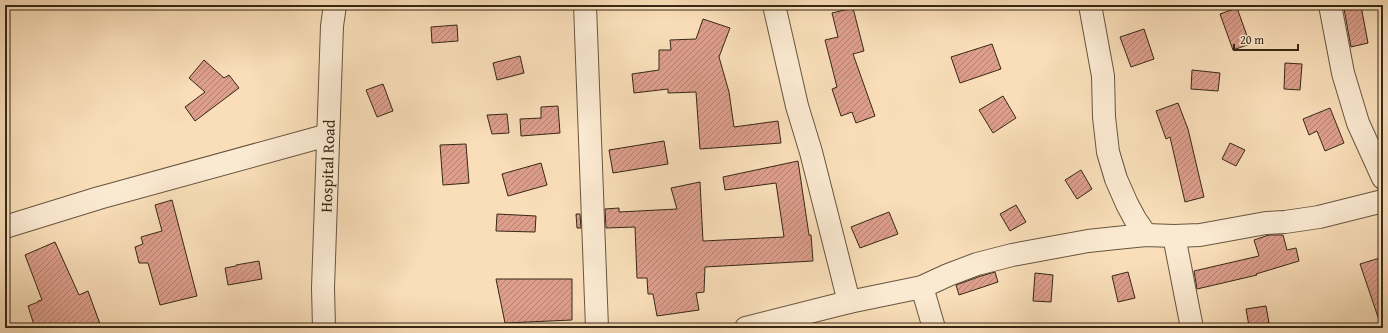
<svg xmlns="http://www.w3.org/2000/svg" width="1388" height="333" font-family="'Gentium Book Plus',serif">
	<defs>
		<pattern id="building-hatch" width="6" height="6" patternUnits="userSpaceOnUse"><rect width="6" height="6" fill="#dd9e8c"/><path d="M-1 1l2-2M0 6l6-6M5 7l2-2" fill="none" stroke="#b48171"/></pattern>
	</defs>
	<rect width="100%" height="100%" fill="#f9deb9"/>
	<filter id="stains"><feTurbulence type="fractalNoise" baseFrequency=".005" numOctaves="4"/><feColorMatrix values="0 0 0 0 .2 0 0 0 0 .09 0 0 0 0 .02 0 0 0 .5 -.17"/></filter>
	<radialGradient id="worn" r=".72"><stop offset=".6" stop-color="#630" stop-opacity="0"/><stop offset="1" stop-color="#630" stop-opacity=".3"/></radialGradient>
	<!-- building -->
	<g fill="url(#building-hatch)" stroke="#362815">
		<polygon points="1361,6 1368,43 1351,47 1344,9"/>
		<polygon points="853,8 864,51 853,54 875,116 856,123 852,112 841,116 832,89 837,87 825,40 838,37 832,13"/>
		<polygon points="1237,8 1250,44 1233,50 1220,14"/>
		<polygon points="703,19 730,28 719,57 729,92 734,127 778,121 781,143 700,149 696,92 668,93 668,89 634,93 632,74 659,70 659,50 671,50 670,40 696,39"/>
		<polygon points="457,25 458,41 432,43 431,27"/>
		<polygon points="1144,29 1154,59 1131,67 1120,37"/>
		<polygon points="992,44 1001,69 960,83 951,57"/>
		<polygon points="520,56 524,73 497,80 493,63"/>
		<polygon points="204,60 224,78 229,75 239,88 195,121 185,107 205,92 189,78"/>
		<polygon points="1285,63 1302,64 1300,90 1284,89"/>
		<polygon points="1192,70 1220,73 1218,91 1191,89"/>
		<polygon points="383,84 393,111 377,117 366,90"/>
		<polygon points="1003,96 1016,118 993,133 979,110"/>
		<polygon points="1178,103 1188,129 1204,197 1185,202 1170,137 1166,139 1156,111"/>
		<polygon points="558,106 560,133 521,136 520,119 541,118 541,107"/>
		<polygon points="1330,108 1344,143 1325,151 1317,131 1309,135 1303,119"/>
		<polygon points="507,114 509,133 492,134 487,115"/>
		<polygon points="664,141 668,164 613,173 609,150"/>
		<polygon points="1230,143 1245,150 1236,166 1222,159"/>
		<polygon points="466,144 469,183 443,185 440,145"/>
		<polygon points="798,161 809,235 811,235 813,261 705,267 704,292 696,293 699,310 657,316 653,294 648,294 647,278 637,278 635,227 606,228 605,209 619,208 619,212 677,209 671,188 700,182 703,241 784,237 776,183 725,190 723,177"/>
		<polygon points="541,163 547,185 508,196 502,174"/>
		<polygon points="1081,170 1092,189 1077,199 1065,180"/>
		<polygon points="172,200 197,296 160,305 148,263 139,263 135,247 143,244 141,237 162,231 155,205"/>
		<polygon points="1016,205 1026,222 1010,231 1000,214"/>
		<polygon points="889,212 898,234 860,248 851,227"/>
		<polygon points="497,214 536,216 535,232 496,231"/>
		<polygon points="576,214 580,214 581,228 577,228"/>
		<polygon points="1269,235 1283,235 1287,250 1296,248 1299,261 1256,274 1257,275 1197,289 1194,271 1259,256 1254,240"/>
		<polygon points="55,242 79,295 88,291 100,324 90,328 35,328 28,306 38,302 38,301 42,300 25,255"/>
		<polygon points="1383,257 1383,322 1380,323 1360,264"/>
		<polygon points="259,261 262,279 228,285 225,268 236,266 236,265"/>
		<polygon points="995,272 998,282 959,295 956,285 981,276"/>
		<polygon points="1128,272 1135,298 1118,302 1112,276"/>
		<polygon points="1035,273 1053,275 1051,302 1033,301"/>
		<polygon points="496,279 572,279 572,320 505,323"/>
		<polygon points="1266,306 1269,323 1249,326 1246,309"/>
	</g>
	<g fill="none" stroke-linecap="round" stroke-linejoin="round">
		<defs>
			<g id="minor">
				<polyline points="585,5 597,328"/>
				<polyline points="774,5 797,106 811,152 849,302"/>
				<polyline points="1090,5 1103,76 1104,117 1108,152 1116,179 1127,204 1135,219 1146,235"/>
				<polyline points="1330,5 1343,73 1358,123 1383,178"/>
				<polyline points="5,227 99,198 328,135"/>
				<polyline points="1174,236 1192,328"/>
				<polyline points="922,287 934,328"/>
				<path id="s1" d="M 324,328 L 323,288 L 332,26 L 335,5"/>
				<polyline points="746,328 849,302 922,287 948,275 977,264 1012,255 1088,241 1116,238 1146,235 1174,236 1200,235 1266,223 1285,222 1319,217 1383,201"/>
			</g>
		</defs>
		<!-- minor casing -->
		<use href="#minor" stroke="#67563e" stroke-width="24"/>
		<!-- minor -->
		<use href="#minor" stroke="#fbead2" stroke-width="22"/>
	</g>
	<g text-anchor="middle" stroke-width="3" stroke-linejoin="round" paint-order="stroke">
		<!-- street labels -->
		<g font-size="16" fill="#362815" stroke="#fbead2">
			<text dy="6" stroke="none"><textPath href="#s1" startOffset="162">Hospital Road</textPath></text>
		</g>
	</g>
	<!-- margin -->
	<rect width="1388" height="333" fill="none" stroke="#f9deb9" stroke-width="20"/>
	<rect x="6" y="6" width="1376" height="321" fill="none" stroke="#362815" stroke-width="2"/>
	<rect x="10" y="10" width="1368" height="313" fill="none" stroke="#362815"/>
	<!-- scale -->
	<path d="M1234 44v6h64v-6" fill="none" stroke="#362815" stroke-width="2"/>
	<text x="1240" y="44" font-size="12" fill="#362815" stroke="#fbead2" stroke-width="3" paint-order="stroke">20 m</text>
	<rect width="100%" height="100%" filter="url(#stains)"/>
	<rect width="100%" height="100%" fill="url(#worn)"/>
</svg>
